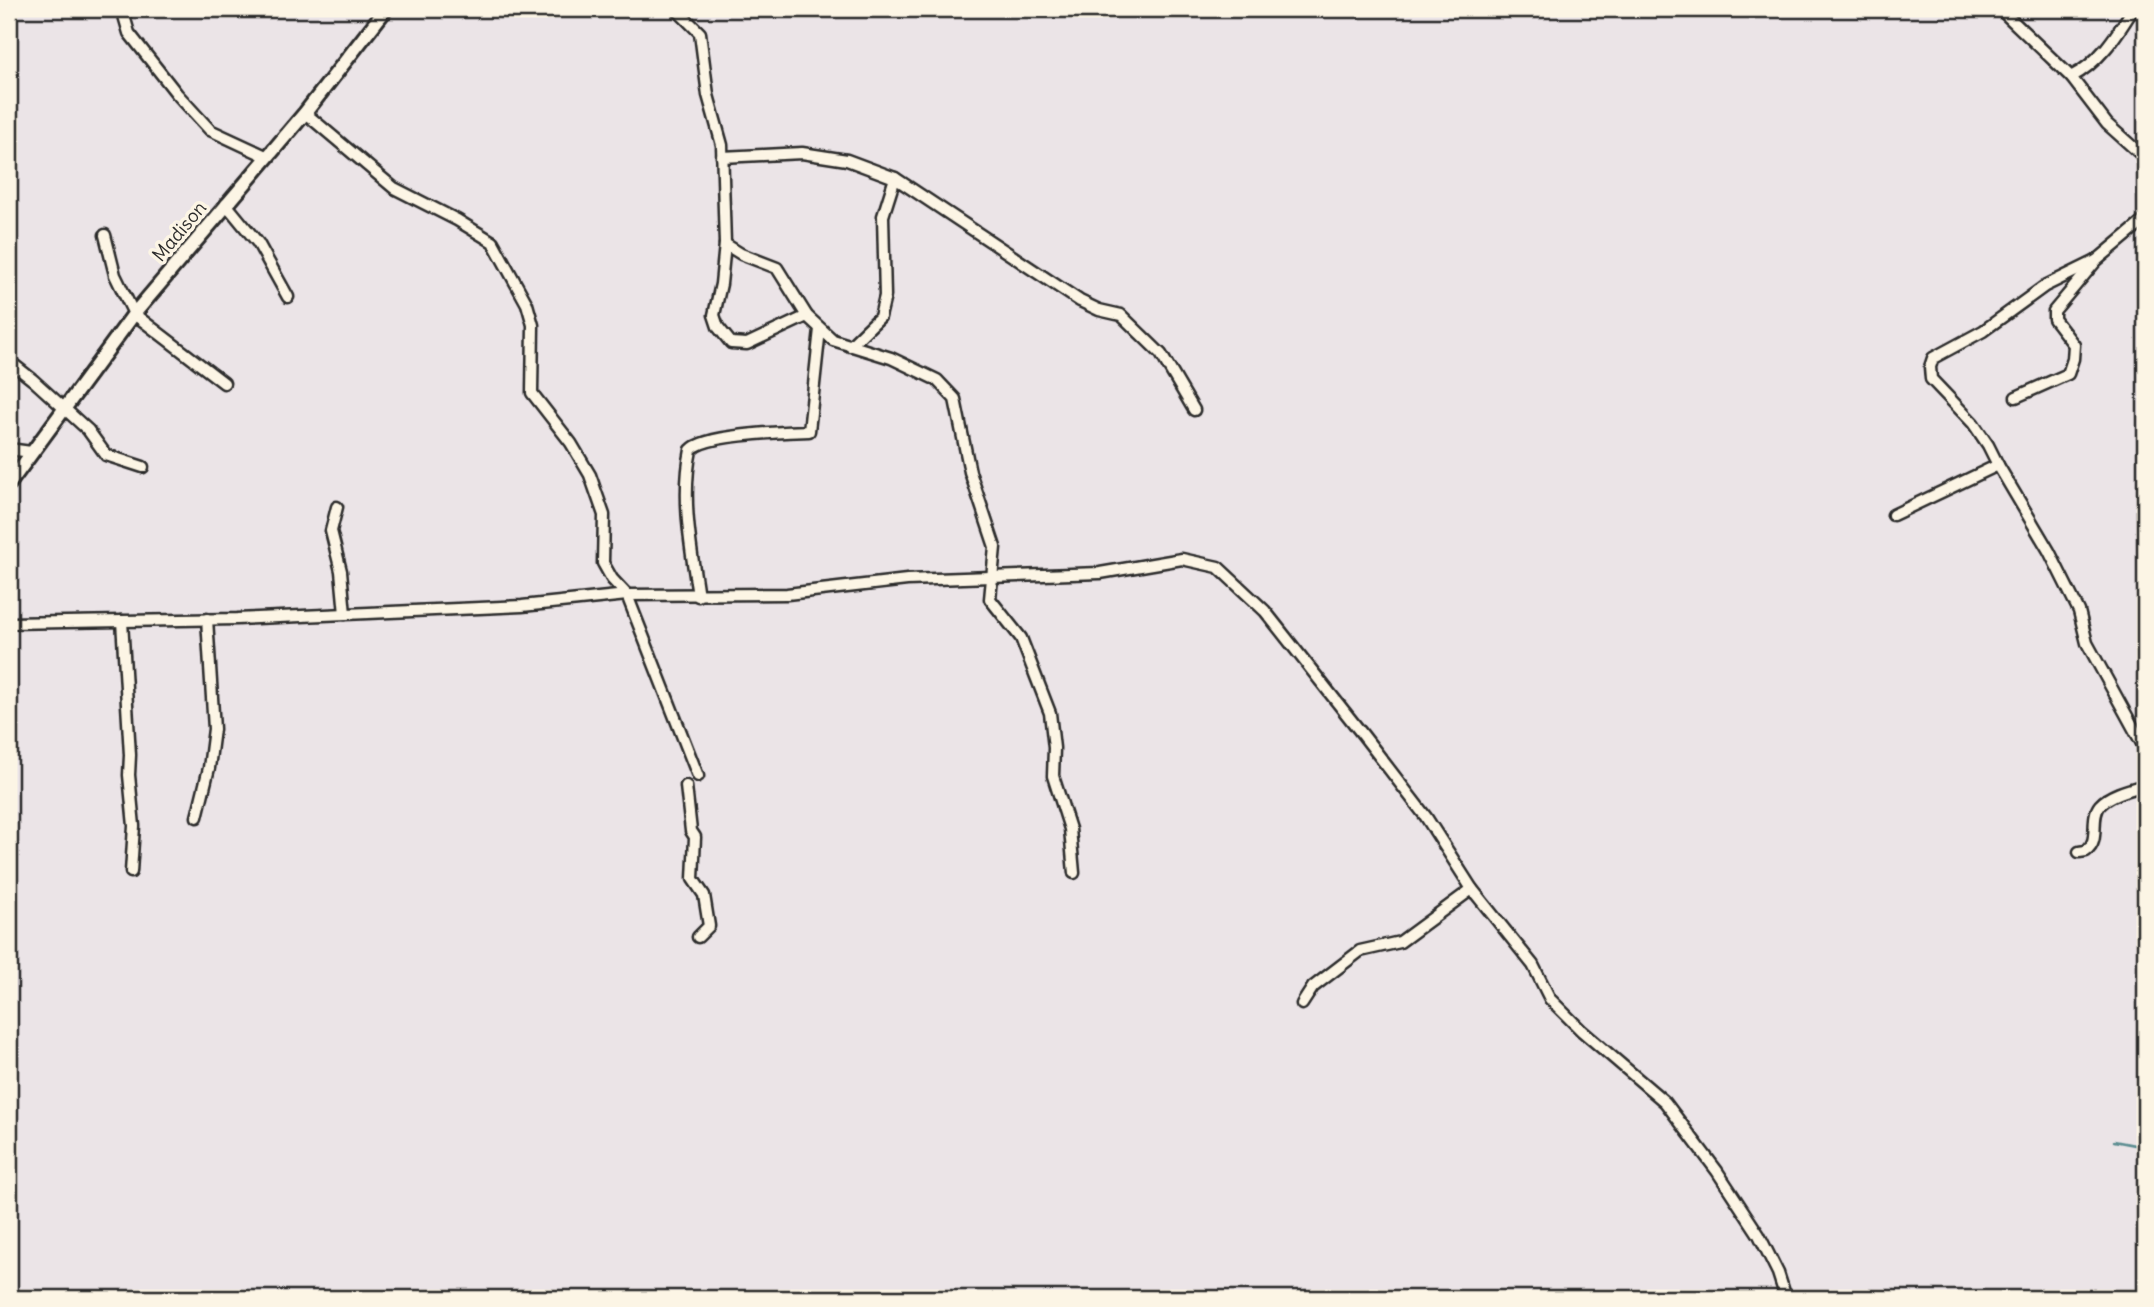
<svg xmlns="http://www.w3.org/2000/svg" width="2154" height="1307" font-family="Delius,sans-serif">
	<rect width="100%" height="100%" fill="#ebe4e7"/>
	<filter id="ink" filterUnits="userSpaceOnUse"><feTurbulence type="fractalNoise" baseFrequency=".0143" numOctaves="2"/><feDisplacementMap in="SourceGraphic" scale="14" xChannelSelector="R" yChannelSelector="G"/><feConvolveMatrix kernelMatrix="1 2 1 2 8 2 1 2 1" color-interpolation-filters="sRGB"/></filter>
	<g filter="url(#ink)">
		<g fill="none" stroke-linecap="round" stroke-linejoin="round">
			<!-- stream -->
			<polyline stroke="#5c8d91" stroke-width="2.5" points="2114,1141 2145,1147"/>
			<defs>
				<g id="street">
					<polyline points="122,9 129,33 177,94 210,130 268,157"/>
					<polyline points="676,9 700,33 708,95 722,145 725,244 741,254 777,268 807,316 833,340 891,358 937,380 955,399 970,472 995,547 990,599 1021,638 1050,713 1054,748 1053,776 1070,829 1074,873"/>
					<polyline points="2000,9 2071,77 2107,124 2145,158"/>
					<path d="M 2071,77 C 2100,62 2116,36 2133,9"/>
					<polyline points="305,113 394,188 457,220 493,242 527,304 533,325 532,393 571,443 590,475 604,515 603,563 612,579 627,595 698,776"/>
					<polyline points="722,157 802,153 847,160 895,178"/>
					<polyline points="226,204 258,243 288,297"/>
					<polyline points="105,235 115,275 134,314 224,383"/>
					<polyline points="725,244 721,284 714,315 718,327 731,343 747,344 807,316"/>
					<polyline points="850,346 880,317 885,296 883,216 895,178 1080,301 1099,310 1121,315 1161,354 1194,410"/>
					<polyline points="9,361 33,380 88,430 106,455 143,467"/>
					<polyline points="2016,397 2068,374 2073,359 2074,345 2054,319 2054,311 2096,261 2145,220"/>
					<polyline points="9,449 31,452"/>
					<polyline points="1998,465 2049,551 2079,611 2087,643 2145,749"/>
					<polyline points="337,507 331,531 341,571 345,614"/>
					<polyline points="1893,515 1998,465 1988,445 1973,423 1931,379 1930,367 1933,358 1983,331 2045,286 2096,261"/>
					<path d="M 698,596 C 691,548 681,498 691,450 C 705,434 786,432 809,431 L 820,329"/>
					<polyline points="122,621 130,755 129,775 134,826 131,872"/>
					<polyline points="9,623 237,619 522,606 627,595 787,594 907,580 1100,573 1182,559 1218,567 1265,611 1363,735 1426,817 1472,889 1533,965 1550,999 1582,1031 1665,1102 1717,1171 1759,1235 1778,1273 1786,1298"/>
					<polyline points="686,786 691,831 695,837 693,879 704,895 709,926 698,937"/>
					<polyline points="197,817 209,768 214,729 207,619"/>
					<path d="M 2079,852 L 2086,851 C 2101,841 2089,818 2100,805 C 2110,794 2131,789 2145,785"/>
					<polyline points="1302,1004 1313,987 1360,951 1400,942 1472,889"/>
				</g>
				<polyline id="secondary" points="9,484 134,314 305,113 386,9"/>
			</defs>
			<!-- street casing -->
			<use href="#street" stroke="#2b2b2b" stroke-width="15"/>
			<!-- secondary casing -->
			<use href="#secondary" stroke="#2b2b2b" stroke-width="18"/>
			<!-- street -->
			<use href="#street" stroke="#fcf5e5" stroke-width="10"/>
			<!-- secondary -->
			<use href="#secondary" stroke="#fcf5e5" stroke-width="12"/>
		</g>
	</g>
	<g text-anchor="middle" stroke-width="7" stroke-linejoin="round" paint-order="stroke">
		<!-- street labels -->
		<g font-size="19" fill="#2b2b2b" stroke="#fcf5e5">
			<text transform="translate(179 231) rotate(-50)" y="7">Madison</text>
		</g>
	</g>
	<!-- margin -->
	<rect width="2154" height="1307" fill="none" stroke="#fcf5e5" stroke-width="35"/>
	<rect x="18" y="18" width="2119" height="1272" fill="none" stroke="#2b2b2b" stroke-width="2.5" filter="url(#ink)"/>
</svg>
